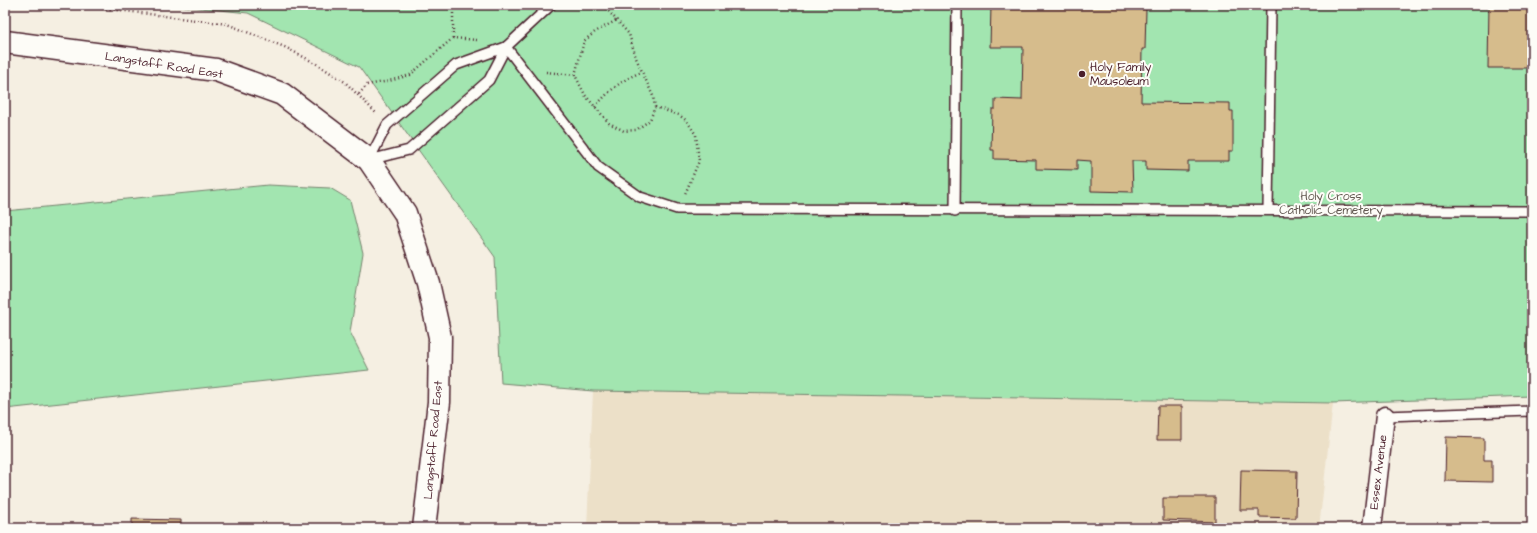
<svg xmlns="http://www.w3.org/2000/svg" width="1537" height="533" font-family="'Architects Daughter',sans-serif">
	<rect width="100%" height="100%" fill="#f5efe2"/>
	<filter id="ink" filterUnits="userSpaceOnUse"><feTurbulence type="fractalNoise" baseFrequency=".025" numOctaves="2"/><feDisplacementMap in="SourceGraphic" scale="8" xChannelSelector="R" yChannelSelector="G"/><feConvolveMatrix kernelMatrix="1 2 1 2 8 2 1 2 1" color-interpolation-filters="sRGB"/></filter>
	<g filter="url(#ink)">
		<!-- built -->
		<polygon fill="#ece0c8" points="593,391 1333,403 1319,528 587,528"/>
		<!-- green -->
		<g fill="#a2e5b0" stroke="#76826e">
			<polygon points="173,5 1532,5 1532,396 1333,403 593,391 501,383 495,257 359,67 248,13"/>
			<polygon points="268,185 330,188 350,200 363,253 350,332 369,370 5,409 5,211"/>
		</g>
		<!-- building -->
		<g fill="#d6bc8c" stroke="#4a1f2b">
			<polygon points="1022,5 1142,5 1142,9 1146,9 1145,49 1142,49 1141,102 1230,103 1230,111 1233,111 1233,151 1229,151 1229,161 1188,161 1188,171 1146,170 1146,161 1132,161 1133,192 1091,191 1091,161 1077,160 1077,170 1036,169 1036,160 994,159 994,150 991,150 992,109 995,109 995,99 1022,100 1023,47 990,47 991,6"/>
			<polygon points="1489,5 1532,5 1532,68 1488,68"/>
			<polygon points="1158,406 1182,406 1182,440 1157,440"/>
			<polygon points="1446,437 1484,438 1484,460 1492,460 1492,482 1445,481"/>
			<polygon points="1241,470 1297,471 1296,518 1259,517 1259,510 1240,510"/>
			<polygon points="1179,497 1215,497 1215,522 1163,520 1163,498 1179,498"/>
			<polygon points="132,519 181,520 181,528 132,528"/>
		</g>
		<g fill="none" stroke-linecap="round" stroke-linejoin="round">
			<defs>
				<g id="service">
					<path d="M 551,5 L 506,47 L 598,167 L 640,197 L 677,209 C 962,211 1247,209 1532,211"/>
					<polyline points="369,160 409,150 489,80 506,47"/>
					<polyline points="369,160 387,125 456,65 506,47"/>
					<polyline points="1268,209 1271,5"/>
					<polyline points="955,211 957,5"/>
					<polyline points="1385,416 1532,411"/>
				</g>
				<polyline id="minor" points="1372,528 1385,416"/>
				<polyline id="tertiary" points="5,42 216,70 282,94 369,160 405,213 428,283 440,337 439,402 424,528"/>
			</defs>
			<!-- service casing -->
			<use href="#service" stroke="#4a1f2b" stroke-width="12"/>
			<!-- minor casing -->
			<use href="#minor" stroke="#4a1f2b" stroke-width="21"/>
			<!-- tertiary casing -->
			<use href="#tertiary" stroke="#4a1f2b" stroke-width="25"/>
			<!-- path -->
			<g stroke="#4a1f2b" stroke-width="2.5" stroke-dasharray="1 3" stroke-linecap="butt">
				<polyline points="78,5 227,24 287,48 315,63 345,82 377,114"/>
				<polyline points="453,5 453,38 477,40"/>
				<polyline points="546,72 575,75 585,95 609,123 624,131 636,130 650,120 655,107 653,96 636,58 629,34 603,5"/>
				<polyline points="575,75 584,41 595,32 617,20"/>
				<polyline points="359,94 367,85 389,81 410,75 453,38"/>
				<path d="M 595,107 C 609,91 622,79 642,72"/>
				<polyline points="655,107 679,115 687,121 696,135 699,161 685,194"/>
			</g>
			<!-- service -->
			<use href="#service" stroke="#fdfcf7" stroke-width="9"/>
			<!-- minor -->
			<use href="#minor" stroke="#fdfcf7" stroke-width="18"/>
			<!-- tertiary -->
			<use href="#tertiary" stroke="#fdfcf7" stroke-width="22"/>
		</g>
	</g>
	<!-- markers -->
	<circle fill="#4a1f2b" stroke="#fdfcf7" stroke-width="1.5" cx="1082" cy="74" r="4"/>
	<g text-anchor="middle" stroke-width="4" stroke-linejoin="round" paint-order="stroke">
		<!-- street labels -->
		<g font-size="12" fill="#4a1f2b" stroke="#fdfcf7">
			<text transform="translate(164 65) rotate(9)" y="4">Langstaff Road East</text>
			<text transform="translate(433 440) rotate(-85)" y="4">Langstaff Road East</text>
			<text transform="translate(1378 472) rotate(-83)" y="4">Essex Avenue</text>
		</g>
		<!-- poi labels -->
		<g font-size="12" fill="#4a1f2b" stroke="#fdfcf7" text-anchor="start">
			<text x="1090" y="71">Holy Family<tspan x="1090" dy="14">Mausoleum</tspan></text>
		</g>
		<!-- park labels -->
		<g font-size="12" fill="#645a53" stroke="#fdfcf7">
			<text x="1331" y="200">Holy Cross<tspan x="1331" dy="14">Catholic Cemetery</tspan></text>
		</g>
	</g>
	<!-- margin -->
	<rect width="1537" height="533" fill="none" stroke="#fdfcf7" stroke-width="20"/>
	<rect x="10" y="10" width="1517" height="513" fill="none" stroke="#4a1f2b" stroke-width="1.5" filter="url(#ink)"/>
</svg>
